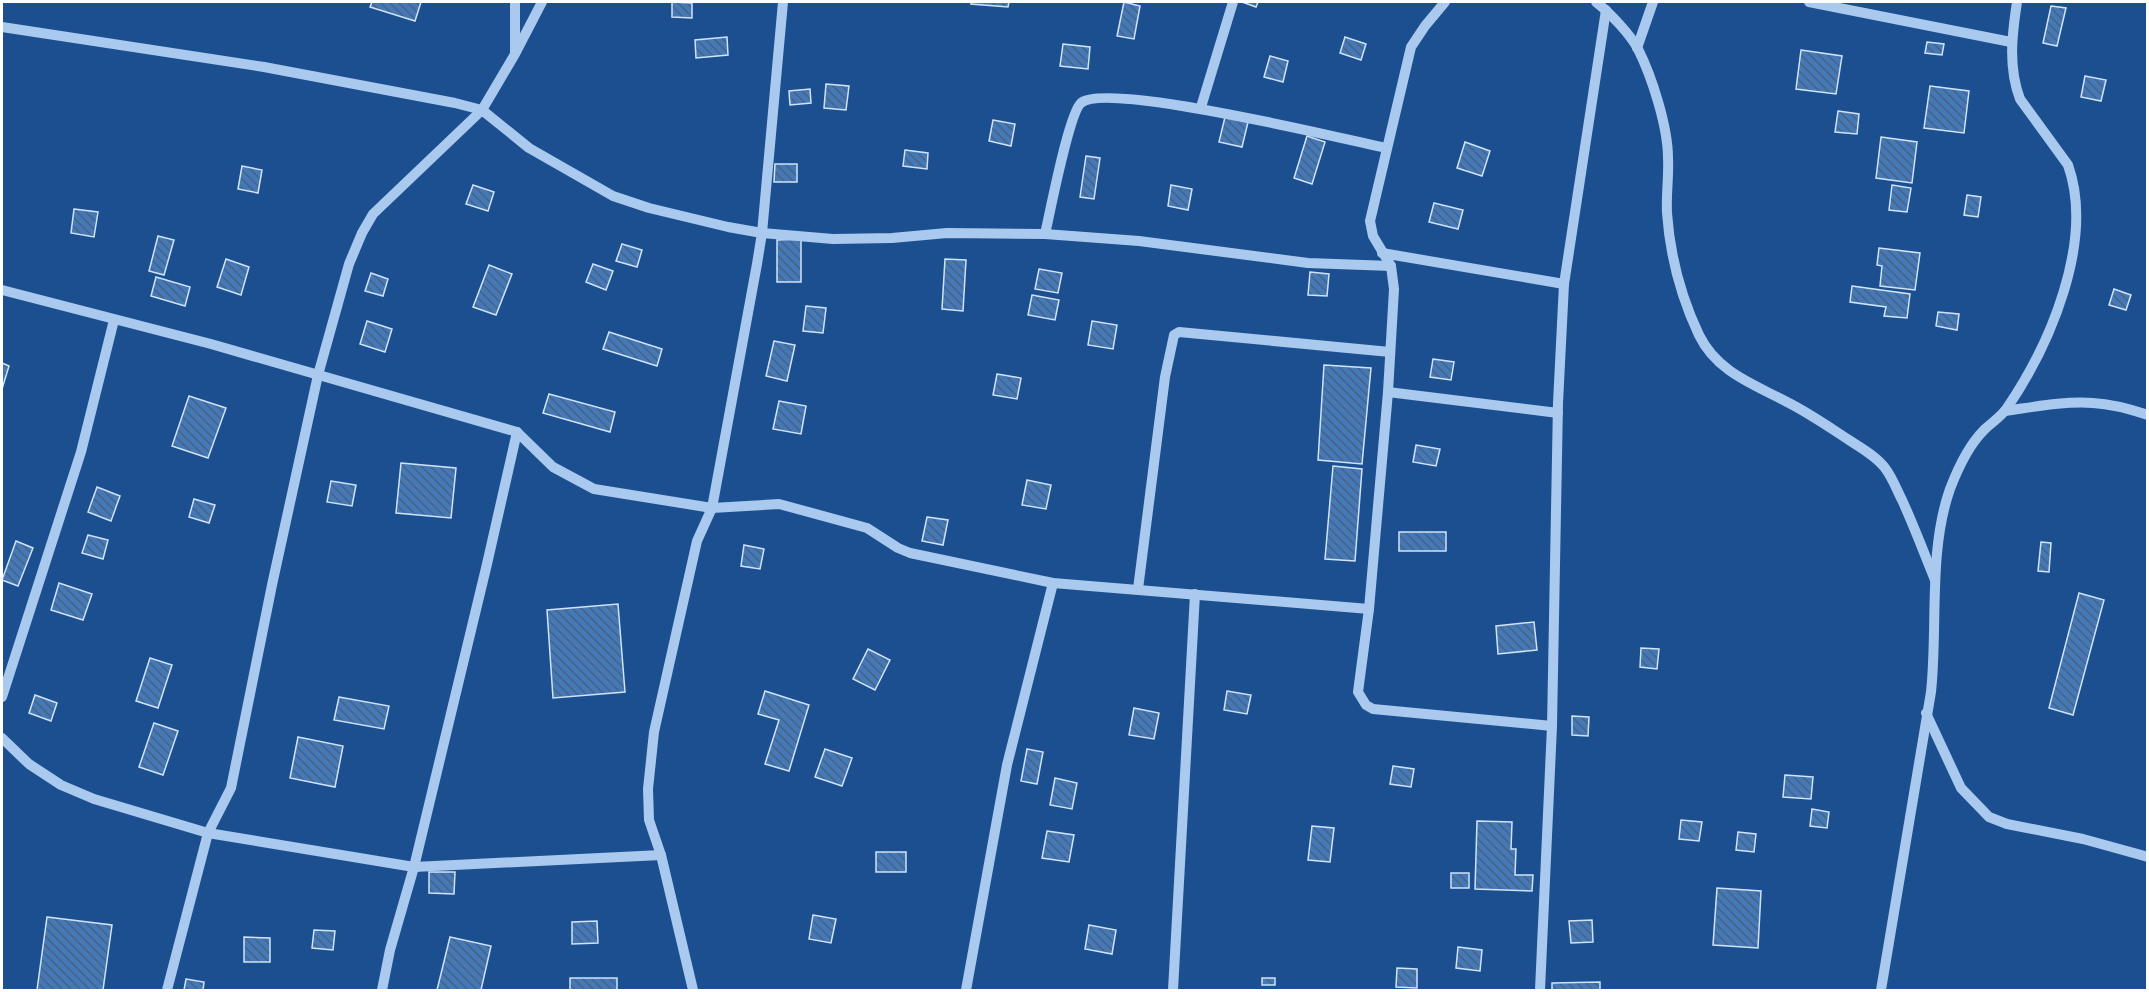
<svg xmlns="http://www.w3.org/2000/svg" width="2149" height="992" font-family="Signika,sans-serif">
	<defs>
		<pattern id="building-back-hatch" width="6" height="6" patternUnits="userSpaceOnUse" patternTransform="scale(1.5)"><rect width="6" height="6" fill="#4478b7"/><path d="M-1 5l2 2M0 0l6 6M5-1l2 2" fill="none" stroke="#486282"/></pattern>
	</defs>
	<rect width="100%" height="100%" fill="#1b4f8f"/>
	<!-- building -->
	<g fill="url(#building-back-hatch)" stroke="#cfe3fa" stroke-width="1.5">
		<polygon points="372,2 421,2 415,21 370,7"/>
		<polygon points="672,2 692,3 692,18 672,17"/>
		<polygon points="972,2 1009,2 1008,7 971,4"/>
		<polygon points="1124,2 1140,6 1134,39 1117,36"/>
		<polygon points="1242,2 1258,2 1256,7"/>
		<polygon points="2051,6 2066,8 2057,46 2043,43"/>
		<polygon points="727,37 728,55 696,58 695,40"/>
		<polygon points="1345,37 1366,44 1361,60 1340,53"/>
		<polygon points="1927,42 1944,44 1942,55 1925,53"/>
		<polygon points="1063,44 1090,47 1088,69 1060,66"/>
		<polygon points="1801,50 1842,56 1836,94 1796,89"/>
		<polygon points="1270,56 1288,61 1283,82 1264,77"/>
		<polygon points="2085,76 2106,80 2101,101 2081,97"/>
		<polygon points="826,84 849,86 846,110 824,108"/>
		<polygon points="1930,86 1969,91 1964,133 1924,128"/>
		<polygon points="810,89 811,103 790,105 789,91"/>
		<polygon points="1838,111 1859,114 1857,134 1835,132"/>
		<polygon points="1225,117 1248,122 1242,147 1219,142"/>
		<polygon points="993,120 1015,124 1011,146 989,141"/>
		<polygon points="1307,136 1325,142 1312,184 1294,178"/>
		<polygon points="1881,137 1917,142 1912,183 1876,178"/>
		<polygon points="1465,142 1490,151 1482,176 1457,168"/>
		<polygon points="905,150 928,153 927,169 903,166"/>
		<polygon points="1086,156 1100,158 1094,199 1080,197"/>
		<polygon points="775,164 797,164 797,182 774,182"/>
		<polygon points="242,166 262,170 258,193 238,189"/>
		<polygon points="473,185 494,192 488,211 466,204"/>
		<polygon points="1171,185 1192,189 1188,210 1168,206"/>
		<polygon points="1892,185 1911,188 1907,212 1889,210"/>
		<polygon points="1967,195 1981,197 1978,217 1964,215"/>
		<polygon points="1434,203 1463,210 1458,229 1429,222"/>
		<polygon points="74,209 98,212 94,237 71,233"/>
		<polygon points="158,236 174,240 164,275 149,271"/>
		<polygon points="801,239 801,282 777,282 777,240"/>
		<polygon points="622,244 642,250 637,267 616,261"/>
		<polygon points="1879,248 1920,253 1915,290 1880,286 1882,266 1877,265"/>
		<polygon points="226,259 249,267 241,295 217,287"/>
		<polygon points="945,259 966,260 963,311 942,309"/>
		<polygon points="593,264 613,271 606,290 586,282"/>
		<polygon points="489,265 512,274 496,315 473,307"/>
		<polygon points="1039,269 1062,273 1058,293 1035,289"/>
		<polygon points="1310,272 1329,274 1327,296 1308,295"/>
		<polygon points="371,273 388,279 383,296 365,291"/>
		<polygon points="156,277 190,287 185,306 151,296"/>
		<polygon points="1852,286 1910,294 1907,318 1884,316 1886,307 1850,302"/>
		<polygon points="2114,289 2131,295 2126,310 2109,305"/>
		<polygon points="1032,295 1059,300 1055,320 1028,315"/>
		<polygon points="806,306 826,308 823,333 803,331"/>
		<polygon points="1938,312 1959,314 1957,330 1936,326"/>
		<polygon points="367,321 392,329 385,352 360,344"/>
		<polygon points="1092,321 1117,325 1113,349 1088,345"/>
		<polygon points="609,332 662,349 657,366 603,349"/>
		<polygon points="774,341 795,345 787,381 766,376"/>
		<polygon points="1433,359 1454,362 1451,380 1430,377"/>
		<polygon points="2,363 9,366 2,389"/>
		<polygon points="1324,365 1371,368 1362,464 1318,460"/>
		<polygon points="997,374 1021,378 1017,399 993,395"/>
		<polygon points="549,394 615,412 610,432 543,413"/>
		<polygon points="189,396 226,408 208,458 172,446"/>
		<polygon points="779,401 806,406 801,434 773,429"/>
		<polygon points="1416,445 1440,449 1436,466 1413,462"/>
		<polygon points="401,463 456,468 451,518 396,513"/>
		<polygon points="1333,466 1362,469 1355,561 1325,559"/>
		<polygon points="1027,480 1051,485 1046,509 1022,505"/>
		<polygon points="331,481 356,485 352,506 327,502"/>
		<polygon points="97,487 120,496 111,521 88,512"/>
		<polygon points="194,499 215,505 209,523 189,517"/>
		<polygon points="927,517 948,520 943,545 922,541"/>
		<rect x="1399" y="532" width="47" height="19"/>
		<polygon points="88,535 108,540 103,559 82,553"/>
		<polygon points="16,541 33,548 18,586 2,580"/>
		<polygon points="2041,542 2051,543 2049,572 2038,571"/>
		<polygon points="744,545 764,549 760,569 741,566"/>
		<polygon points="59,583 92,594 83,620 51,610"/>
		<polygon points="2079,593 2104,600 2073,715 2049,708"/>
		<polygon points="618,604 625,692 553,698 547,610"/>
		<polygon points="1534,622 1537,650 1498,654 1496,626"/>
		<polygon points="1641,648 1659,649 1657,669 1640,667"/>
		<polygon points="868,649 890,660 875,690 853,679"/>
		<polygon points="150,658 172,665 158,708 136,701"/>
		<polygon points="765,691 809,705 789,771 765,764 779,720 758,714"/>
		<polygon points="1227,691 1251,695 1247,714 1224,710"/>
		<polygon points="35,695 57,703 51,721 29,713"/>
		<polygon points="339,697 389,706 384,729 334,720"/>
		<polygon points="1134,708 1159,713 1154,739 1129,735"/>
		<polygon points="1572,716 1589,717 1588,736 1572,735"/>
		<polygon points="154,723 178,731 163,775 139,767"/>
		<polygon points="298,737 343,746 335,787 290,778"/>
		<polygon points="825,749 852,758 842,786 815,777"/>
		<polygon points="1027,749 1043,752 1037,784 1021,781"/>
		<polygon points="1393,766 1414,769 1411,787 1390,784"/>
		<polygon points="1785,775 1813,777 1811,799 1783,797"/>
		<polygon points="1055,778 1077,783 1072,809 1050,805"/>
		<polygon points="1812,809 1829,812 1827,828 1810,826"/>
		<polygon points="1681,820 1702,822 1699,841 1679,839"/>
		<polygon points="1477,821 1512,822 1511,849 1516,849 1515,875 1533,875 1532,891 1475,889"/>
		<polygon points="1312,826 1334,828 1330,862 1308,860"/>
		<polygon points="1047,831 1074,835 1069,862 1042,858"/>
		<polygon points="1738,832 1756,834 1754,852 1736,850"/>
		<rect x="876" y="852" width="30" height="20"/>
		<polygon points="429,872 455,872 454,894 429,893"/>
		<rect x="1451" y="873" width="18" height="15"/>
		<polygon points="1717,888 1761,891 1758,948 1713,945"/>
		<polygon points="813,915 836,919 831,943 809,939"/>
		<polygon points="47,917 112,925 103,990 37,990"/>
		<polygon points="1592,920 1593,942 1571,943 1569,921"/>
		<polygon points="597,921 598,943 572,944 572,922"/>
		<polygon points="1089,925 1116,930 1112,954 1085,949"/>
		<polygon points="314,930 335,931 333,950 312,948"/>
		<polygon points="244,937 270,938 270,962 244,962"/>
		<polygon points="450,937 491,946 481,990 437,990"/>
		<polygon points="1458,947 1482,950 1480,971 1456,968"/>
		<polygon points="1397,968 1417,969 1417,988 1396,987"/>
		<rect x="570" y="978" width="47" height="12"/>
		<rect x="1262" y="978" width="13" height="7"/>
		<polygon points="186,979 204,982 203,990 184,990"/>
		<polygon points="1600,982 1600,990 1552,990 1552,983"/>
	</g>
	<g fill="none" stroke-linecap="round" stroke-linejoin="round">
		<!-- minor -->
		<g stroke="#a9c9ee" stroke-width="10">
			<polyline points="1445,2 1425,26 1411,47 1370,221 1373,236 1391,266 1394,289 1388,392 1369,609 1358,692 1366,705 1373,709 1552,726"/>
			<path d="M 1596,2 C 1610,13 1630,34 1638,49 C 1652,77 1668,127 1668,158 C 1669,176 1666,194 1667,213 C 1670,255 1681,297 1699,335 C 1717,372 1753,384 1787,402 C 1809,413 1829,427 1849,440 C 1861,448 1876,456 1885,468 C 1892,477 1897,490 1902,500 C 1914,526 1924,553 1935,580"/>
			<polyline points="1809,2 2011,42"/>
			<polyline points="2,27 264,67 455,103 482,110 529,148 613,196 649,208 728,227 762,233 833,239 892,238 947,233 1045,234 1139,241 1308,263 1391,266"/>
			<polyline points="1637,48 1653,2"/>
			<polyline points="515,52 515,2"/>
			<polyline points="1201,107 1233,2"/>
			<path d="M 1045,234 C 1050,213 1069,113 1081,103 C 1106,81 1344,139 1386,148"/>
			<polyline points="1382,253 1564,284"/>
			<polyline points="2,290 211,344 517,432 553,467 594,489 712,508 779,504 867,528 898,548 910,553 1053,583 1369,609"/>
			<polyline points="1388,392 1558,413"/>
			<path d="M 2005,411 C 2034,407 2064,401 2093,403 C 2112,404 2130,409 2148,415"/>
			<polyline points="1138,589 1165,377 1174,335 1179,332 1390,352"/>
			<polyline points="2,697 81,452 114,320"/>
			<polyline points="1926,713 1961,788 1989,817 2007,824 2083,839 2148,857"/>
			<polyline points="2,738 29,764 61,785 94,799 208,833 414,867 661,855 693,990"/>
			<polyline points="661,855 649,820 648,789 654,732 697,541 712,508 757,264 762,233 783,2"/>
			<polyline points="167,990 208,833 231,788 272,585 318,375 349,264 362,233 373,214 482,110 515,54 542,2"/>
			<polyline points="382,990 390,950 414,867 487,564 517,432"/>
			<polyline points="966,990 1007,765 1053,583"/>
			<polyline points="1173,990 1195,594"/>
			<polyline points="1540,990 1552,726 1558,403 1564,284 1606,10"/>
			<path d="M 1881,990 L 1931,692 C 1938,627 1928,551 1950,489 C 1958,468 1968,446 1984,430 C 1991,423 2001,417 2007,408 C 2050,345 2095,241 2068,165 L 2020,99 C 2008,67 2012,35 2017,2"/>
		</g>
	</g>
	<!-- border -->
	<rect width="2149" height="992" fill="none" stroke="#ffffff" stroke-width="6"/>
</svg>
